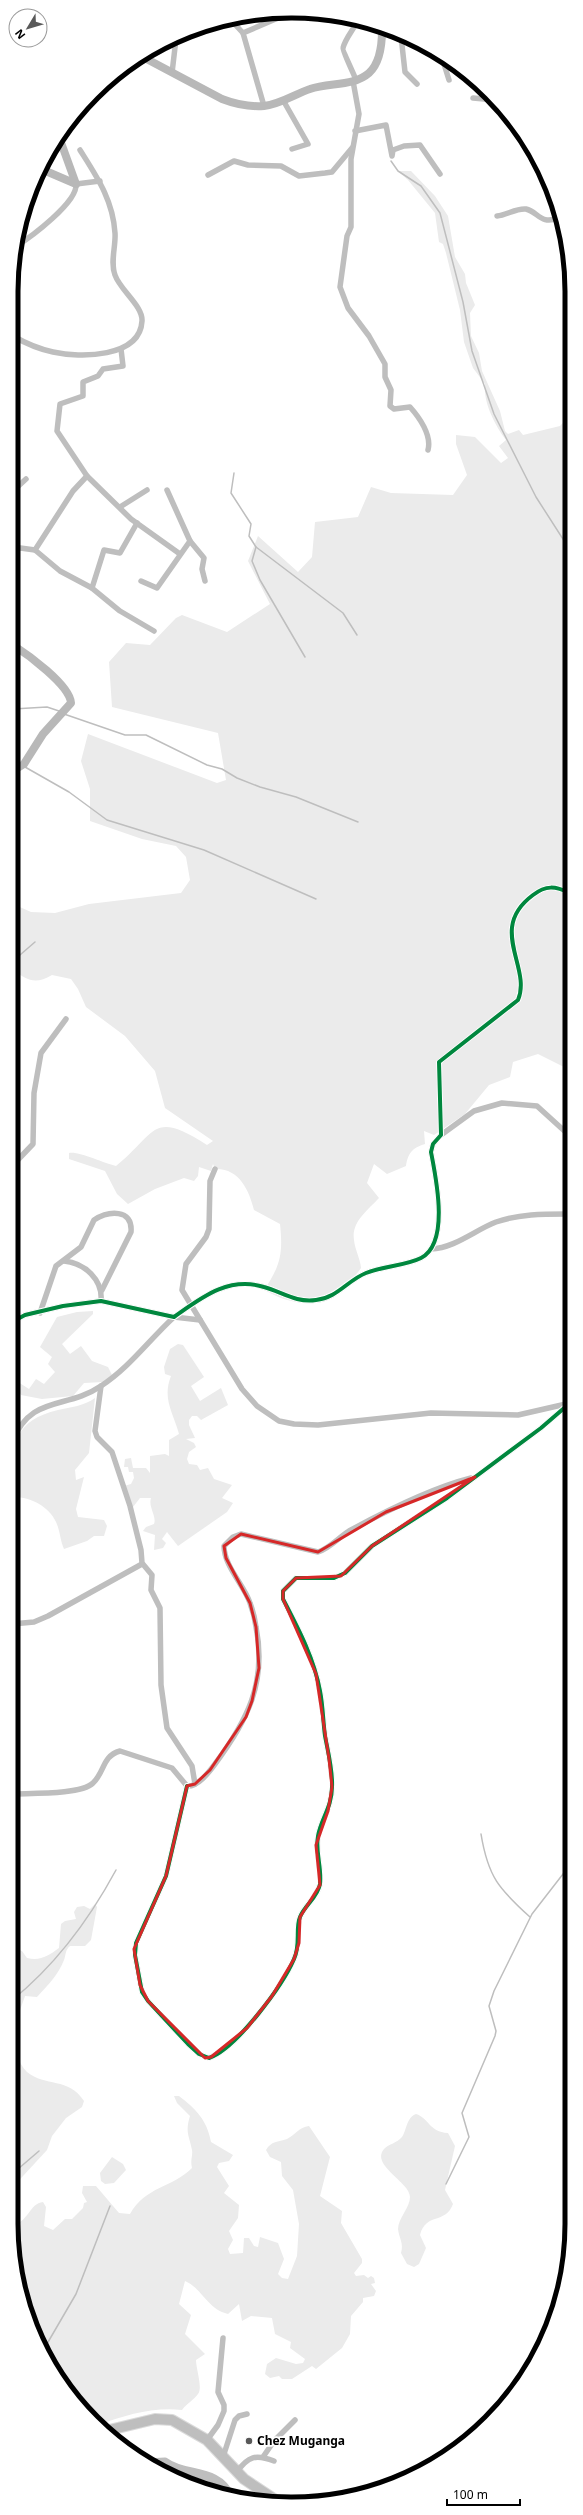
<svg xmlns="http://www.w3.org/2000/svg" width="583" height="2515" font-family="'Noto Sans',sans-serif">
	<rect width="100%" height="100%" fill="#fff"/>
	<!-- green -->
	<g fill="#ebebeb">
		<path d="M 400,171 L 411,171 L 435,196 L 448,216 L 455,257 L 465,274 L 466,283 L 475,305 L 470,313 L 471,336 L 479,353 L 482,371 L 500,411 L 505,431 L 508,434 L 519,430 L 523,435 L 560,426 L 570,415 L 570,1070 L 538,1054 L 513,1062 L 510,1077 L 489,1085 L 465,1114 L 434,1135 L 424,1131 L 425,1144 C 412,1148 408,1153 406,1166 L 387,1174 L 374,1164 L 367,1183 L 379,1198 C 368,1210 351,1222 354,1240 C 355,1250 360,1258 361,1268 C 349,1286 319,1306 296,1302 C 284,1300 274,1295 264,1290 C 281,1265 283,1253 280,1224 L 254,1210 C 249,1190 239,1168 215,1169 L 213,1164 L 211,1171 L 199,1167 L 198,1176 L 194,1181 L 184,1178 L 155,1189 L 128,1204 L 117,1194 L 105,1171 L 69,1159 L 69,1153 C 79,1151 103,1163 116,1166 C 157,1133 151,1109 207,1145 L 213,1141 L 165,1108 L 155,1071 L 125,1036 L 86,1007 L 78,989 L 71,979 L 52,975 C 35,985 27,980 13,970 L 13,904 L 31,912 L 55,913 L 89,904 L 181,893 L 190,880 L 186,857 L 176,846 L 142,839 L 90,821 L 90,789 L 81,761 L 88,734 L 217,783 L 226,780 L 218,733 L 112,707 L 109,662 L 126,643 L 150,645 L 176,618 L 182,615 L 227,632 L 270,604 L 248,561 L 258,536 L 298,572 L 312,557 L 315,522 L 358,517 L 371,487 L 391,493 L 453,495 L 467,475 L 456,444 L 456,435 L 475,437 L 501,463 L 508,458 L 499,446 L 506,440 C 495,426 483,402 485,384 L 473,368 L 464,342 L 460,310 L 446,253 L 443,244 L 439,242 L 435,213 L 408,180 L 399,172 Z"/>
		<polygon points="93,1311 93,1314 62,1344 70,1354 81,1346 92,1361 108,1367 112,1375 103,1382 84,1383 73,1396 42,1399 21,1395 17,1389 18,1382 29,1389 36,1379 44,1384 55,1372 48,1364 52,1357 40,1347 57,1317 77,1312"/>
		<path d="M 178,1344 L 183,1345 L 204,1377 L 191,1386 L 200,1401 L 221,1388 L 228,1405 L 201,1420 L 197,1416 L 192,1416 L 189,1420 L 189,1425 L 195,1438 L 186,1439 L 194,1443 L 196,1447 L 189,1452 L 187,1459 L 189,1464 L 197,1465 L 200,1470 L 208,1468 L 214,1479 L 232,1485 L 222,1498 L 233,1503 L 227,1512 L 178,1546 L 167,1532 L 162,1539 L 166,1543 L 163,1548 L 154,1550 L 155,1535 L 143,1531 L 146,1527 L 154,1524 C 157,1516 148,1507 151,1498 L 140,1498 L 133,1507 L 124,1486 L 131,1484 L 134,1478 L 133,1472 L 129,1472 L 128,1467 L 124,1467 L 125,1459 L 131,1458 L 133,1468 L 146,1468 L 150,1473 L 150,1456 L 165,1454 L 169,1456 L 169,1440 L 179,1434 C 173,1412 162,1399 171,1376 L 165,1374 L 164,1367 L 170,1349 Z"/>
		<path d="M 95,1398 L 89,1453 L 75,1470 L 76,1480 L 84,1477 L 76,1509 L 78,1517 L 104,1520 L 107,1526 L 104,1536 L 94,1536 L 87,1541 L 64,1549 C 60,1540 60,1530 56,1522 C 49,1506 29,1496 12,1497 C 12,1454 7,1422 58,1410 C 71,1407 84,1406 95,1398 Z"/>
		<path d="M 95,1904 L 97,1907 L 91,1940 L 85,1946 L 70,1946 C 65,1950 66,1955 64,1960 C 58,1975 48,1985 37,1997 L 25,1996 L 17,2019 L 11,2022 L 11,1952 L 16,1949 L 22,1951 L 27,1958 C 41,1961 48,1956 59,1948 L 61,1924 L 65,1921 L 76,1919 L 74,1912 L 77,1907 L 84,1906 L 90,1909 Z"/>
		<path d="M 11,2038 C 15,2049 18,2063 27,2072 C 45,2087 69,2077 84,2101 L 82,2107 L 66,2118 L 52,2136 L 47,2150 L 11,2189 Z"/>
		<path d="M 174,2096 L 179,2096 C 196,2109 207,2120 211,2142 L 233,2155 L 229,2161 L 219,2163 L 217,2167 L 229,2186 L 224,2193 L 239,2205 L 238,2218 L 229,2231 L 233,2240 L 228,2249 L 230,2254 L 243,2253 L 244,2238 L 249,2238 L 254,2246 L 258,2247 L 260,2237 L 278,2243 L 284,2259 L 278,2274 L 282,2278 L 288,2279 L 297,2256 L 299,2224 L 293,2190 L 282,2176 L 281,2162 L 270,2157 L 266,2150 C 271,2141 278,2142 287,2139 C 295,2135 299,2127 309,2126 L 330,2157 L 320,2196 L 342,2211 L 341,2223 L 362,2259 L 362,2263 L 354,2273 L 356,2276 L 364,2275 L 368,2278 L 371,2276 L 374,2278 L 375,2283 L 371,2284 L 376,2291 L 374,2296 L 363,2298 L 363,2302 L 351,2316 L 350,2334 L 342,2348 L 316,2369 L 312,2366 L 292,2379 L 282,2379 L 279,2376 L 270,2378 L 265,2374 L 267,2364 L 276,2358 L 296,2364 L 303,2363 L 305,2359 L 290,2348 L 291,2342 L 275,2334 L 272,2318 L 251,2316 L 242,2321 L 239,2304 L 228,2314 C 207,2309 202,2288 185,2281 L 179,2304 L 191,2315 L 185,2334 L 205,2354 L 196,2360 C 196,2369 203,2388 198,2394 C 194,2400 187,2403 182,2410 C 152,2407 127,2415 98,2425 C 61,2390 28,2329 17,2279 C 13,2261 13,2242 11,2224 C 27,2226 29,2203 43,2202 L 46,2207 L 44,2226 L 53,2230 L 65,2219 L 72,2219 L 83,2208 L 84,2203 L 87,2202 L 82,2193 L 83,2186 L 96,2186 L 119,2213 L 130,2214 C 146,2186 172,2188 192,2168 C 190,2160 193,2156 192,2150 C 189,2135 185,2132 190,2116 L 177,2103 Z"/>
		<path d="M 416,2114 C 429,2118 429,2132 448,2133 L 455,2146 L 445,2190 L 453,2204 C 445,2225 426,2212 420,2235 L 426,2248 L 419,2264 L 414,2267 L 407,2264 L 401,2253 C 404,2243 399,2238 398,2229 C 398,2218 410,2208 410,2197 C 410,2182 370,2165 384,2149 C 389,2144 397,2143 402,2137 C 407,2130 406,2118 416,2114 Z"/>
		<polygon points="112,2157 123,2164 126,2170 114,2183 105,2184 101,2181 100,2173"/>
		<polygon points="11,2195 17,2197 17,2204 11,2209"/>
	</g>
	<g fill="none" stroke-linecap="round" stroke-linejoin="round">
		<!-- stream -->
		<g stroke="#bebebe" stroke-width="1.5">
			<polyline points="391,161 398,171 421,186 440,213 463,302 472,351 494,414 536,497 570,550"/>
			<polyline points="234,473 231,493 251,524 249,536 256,547 252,561 260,580 305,657"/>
			<polyline points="256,547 343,613 357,635"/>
			<polyline points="13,709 47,707 59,711"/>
			<polyline points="64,714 125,735 146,735 207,765 222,769 237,778 260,787 296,797 358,822"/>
			<polyline points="13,758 20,763"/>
			<polyline points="25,767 69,792 107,820 204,850 316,899"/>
			<polyline points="13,961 35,942"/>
			<polyline points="566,1572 570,1587"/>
			<path d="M 481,1834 C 488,1877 499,1889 530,1917"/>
			<path d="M 11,2001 C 56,1965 89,1920 116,1870"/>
			<polyline points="11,2175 39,2151"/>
			<polyline points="446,2184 469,2137 462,2113 495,2036 496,2031 489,2006 494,1991 532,1914 570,1865"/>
			<polyline points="44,2349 76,2294 110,2206"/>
		</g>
		<!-- river -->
		<path stroke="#bebebe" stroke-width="9" d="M 147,2463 L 165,2462 C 185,2477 218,2468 230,2496"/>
		<defs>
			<polyline id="highway" points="105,2431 155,2419 172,2420 207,2440 244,2479 280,2503"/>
		</defs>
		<!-- highway casing -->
		<use href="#highway" stroke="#dbdbdb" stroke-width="12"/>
		<!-- street -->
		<g stroke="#bebebe" stroke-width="5.5">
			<polyline points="230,19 243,33"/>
			<polyline points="401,36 405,72 417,84"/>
			<polyline points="446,62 444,64 449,80"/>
			<polyline points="172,73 176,39"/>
			<path d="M 356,80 C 354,74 342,50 343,48 C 345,39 353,30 357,22"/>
			<path d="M 353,81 L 359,114 L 351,159 L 351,227 L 347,236 L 340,287 L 348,308 L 369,336 L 385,364 L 385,377 L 391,390 L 390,406 L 394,409 L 410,407 C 419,417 432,435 428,450"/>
			<polyline points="473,98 495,100"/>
			<polyline points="283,100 308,144 292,149"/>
			<polyline points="264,106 243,33 292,12"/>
			<polyline points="355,131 386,125 392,156 393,150 404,146 420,145 440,174"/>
			<polyline points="208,175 234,161 248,165 281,166 299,176 325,173 332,172 352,148"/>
			<path d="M 497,216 C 507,215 516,208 526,209 C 538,212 541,225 558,218"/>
			<path d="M 15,247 C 31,237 78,202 76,184 L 100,181"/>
			<path d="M 13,336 C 25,343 39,349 53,352 C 80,358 140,358 142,321 C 143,306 120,290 115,275 C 110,262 116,246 115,233 C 113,200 97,177 80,150"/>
			<polyline points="121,349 123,366 103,369 98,376 83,382 83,396 60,404 57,431 87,476 131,519 180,554"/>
			<polyline points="13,491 26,479"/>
			<polyline points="120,507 147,490"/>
			<polyline points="190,541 204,558 202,569 205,581"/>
			<polyline points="13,547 35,550 60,571 92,588 104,550 120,553 137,523"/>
			<polyline points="35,550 73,491 87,476"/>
			<polyline points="141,581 157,588 190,541 167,490"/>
			<polyline points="92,588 120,611 154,631"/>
			<polyline points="441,1135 474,1111 502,1103 537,1106 570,1136"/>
			<polyline points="12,1166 33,1144 34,1093 41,1053 66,1019"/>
			<polyline points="215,1169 210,1181 209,1229 206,1237 186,1264 182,1290 242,1389 257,1406 279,1421 294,1424 318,1425 431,1413 518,1415 566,1404"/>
			<path d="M 431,1249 C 455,1248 475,1230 496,1222 C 519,1214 543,1214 567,1214"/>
			<path d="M 64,1261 C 85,1263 103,1280 101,1301"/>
			<path d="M 40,1313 L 56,1266 L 81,1247 L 94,1220 C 108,1211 133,1208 131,1232 L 102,1290"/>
			<path d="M 12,1322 L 25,1315 L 63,1306 L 101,1301 L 174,1317 C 201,1298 228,1276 264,1287 C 282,1292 296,1303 316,1300 C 337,1298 348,1280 366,1273 C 383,1266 405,1266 421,1258 C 450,1243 436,1178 431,1152 L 433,1144 L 441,1135 L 439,1062 L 518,1000 C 532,967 487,929 533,895 C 546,885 555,886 570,893"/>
			<polyline points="101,1386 95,1431 97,1437 112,1452 130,1506 141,1550 142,1563 152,1575 151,1590 160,1608 161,1685 167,1728 192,1766 195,1784"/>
			<path d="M 12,1442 C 31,1394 66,1410 101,1386 C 129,1368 149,1340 174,1317 L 200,1320"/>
			<polyline points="12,1624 34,1622 48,1616 142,1564"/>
			<path d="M 187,1786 L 166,1876 L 136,1943 L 135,1955 L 142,1992 L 148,2001 L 188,2044 L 199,2054 L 209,2058 C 236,2049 283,1985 294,1959 C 301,1945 295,1929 300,1917 C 305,1905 318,1897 320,1884 C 322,1867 315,1852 318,1836 C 321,1819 332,1807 332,1787 C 333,1771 328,1752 325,1736 C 323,1721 323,1706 320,1691 C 314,1658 298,1628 283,1599 L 283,1591 L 296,1578 L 334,1578 L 345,1573 L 372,1546 L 447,1498 L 541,1428 L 570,1403"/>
			<path d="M 12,1794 C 30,1793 81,1795 93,1783 C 105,1772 102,1756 120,1751 L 172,1768 L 187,1786 C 198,1787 209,1772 215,1764 C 247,1721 267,1683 256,1627 C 255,1619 253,1611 250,1603 C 244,1585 224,1566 224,1546 L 233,1537 L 241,1534 L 318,1552 C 330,1548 338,1538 349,1531 C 384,1512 432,1488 471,1478"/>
			<polyline points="207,2440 218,2425 224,2411 224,2405 218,2392 223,2338"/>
			<polyline points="223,2457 235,2420 239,2416 247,2414"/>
			<polyline points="263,2457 274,2441 295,2420"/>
			<path d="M 237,2472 C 248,2456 256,2454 274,2461"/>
		</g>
		<!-- secondary -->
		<g stroke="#b8b8b8" stroke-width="8">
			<path d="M 141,56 L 222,99 C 235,104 250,107 264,106 C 281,104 295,94 310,89 C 329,82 353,87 369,73 C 380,63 382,43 382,30"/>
			<polyline points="59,137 76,184"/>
			<polyline points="41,169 76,184"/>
			<path d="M 13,771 L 24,764 L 43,734 L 71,703 C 70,685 27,654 13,645"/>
		</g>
		<!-- highway -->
		<use href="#highway" stroke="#bebebe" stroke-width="10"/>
		<defs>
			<g id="cycleway">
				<path d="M 12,1322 L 25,1315 L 63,1306 L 101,1301 L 174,1317 C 201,1298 228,1276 264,1287 C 282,1292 296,1303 316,1300 C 337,1298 348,1280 366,1273 C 383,1266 405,1266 421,1258 C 450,1243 436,1178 431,1152 L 433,1144 L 441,1135 L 439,1062 L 518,1000 C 532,967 487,929 533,895 C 546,885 555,886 570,893"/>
				<path d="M 187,1786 L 166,1876 L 136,1943 L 135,1955 L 142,1992 L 148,2001 L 188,2044 L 199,2054 L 209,2058 C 236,2049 283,1985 294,1959 C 301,1945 295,1929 300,1917 C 305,1905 318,1897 320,1884 C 322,1867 315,1852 318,1836 C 321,1819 332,1807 332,1787 C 333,1771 328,1752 325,1736 C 323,1721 323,1706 320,1691 C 314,1658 298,1628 283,1599 L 283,1591 L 296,1578 L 334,1578 L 345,1573 L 372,1546 L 447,1498 L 541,1428 L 570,1403"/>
			</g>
		</defs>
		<!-- cycleway casing -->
		<use href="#cycleway" stroke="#fff" stroke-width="6"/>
		<!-- cycleway -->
		<use href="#cycleway" stroke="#00873e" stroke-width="4"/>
	</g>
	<!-- marked area -->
	<path fill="none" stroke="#d62828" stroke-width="3" stroke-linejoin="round" d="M 475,1477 L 372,1546 L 341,1576 L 296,1578 L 283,1591 L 283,1599 L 316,1674 L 329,1759 L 332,1787 L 328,1811 L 316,1845 L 320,1885 L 300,1917 L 299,1943 L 294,1959 L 272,1996 L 247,2028 L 211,2057 L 205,2058 L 148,2001 L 140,1985 L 134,1949 L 166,1876 L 187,1786 L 195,1784 L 210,1770 L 246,1717 L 252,1701 L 259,1668 L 256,1627 L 250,1603 L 226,1558 L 224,1546 L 241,1534 L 318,1552 L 386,1512 Z"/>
	<!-- markers -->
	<circle fill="#595959" stroke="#fff" stroke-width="1.5" cx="249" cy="2441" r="4"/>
	<g text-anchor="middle" stroke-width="3.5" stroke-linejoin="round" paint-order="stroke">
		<!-- poi labels -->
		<g font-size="12" font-weight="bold" fill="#000" stroke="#fff" text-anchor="start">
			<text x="257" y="2445">Chez Muganga</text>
		</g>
	</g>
	<!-- crop -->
	<path d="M0 0H583V2515H0ZM291 18H292A273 273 0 0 1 565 291V2224A273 273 0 0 1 292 2497H291A273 273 0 0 1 18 2224V291A273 273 0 0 1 291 18Z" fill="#fff" fill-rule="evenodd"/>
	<path fill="none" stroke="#000" stroke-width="5" d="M291 18H292A273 273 0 0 1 565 291V2224A273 273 0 0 1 292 2497H291A273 273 0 0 1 18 2224V291A273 273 0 0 1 291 18Z"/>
	<!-- north arrow -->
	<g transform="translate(28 28) rotate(232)"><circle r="19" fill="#ffffff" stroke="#999999"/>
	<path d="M0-3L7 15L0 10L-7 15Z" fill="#595959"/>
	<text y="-6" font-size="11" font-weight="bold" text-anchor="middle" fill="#000000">N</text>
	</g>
	<!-- scale -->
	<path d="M447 2499v6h73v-6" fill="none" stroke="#000000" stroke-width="2"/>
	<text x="453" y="2499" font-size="12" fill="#000000" stroke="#ffffff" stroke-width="3" paint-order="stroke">100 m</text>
</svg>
